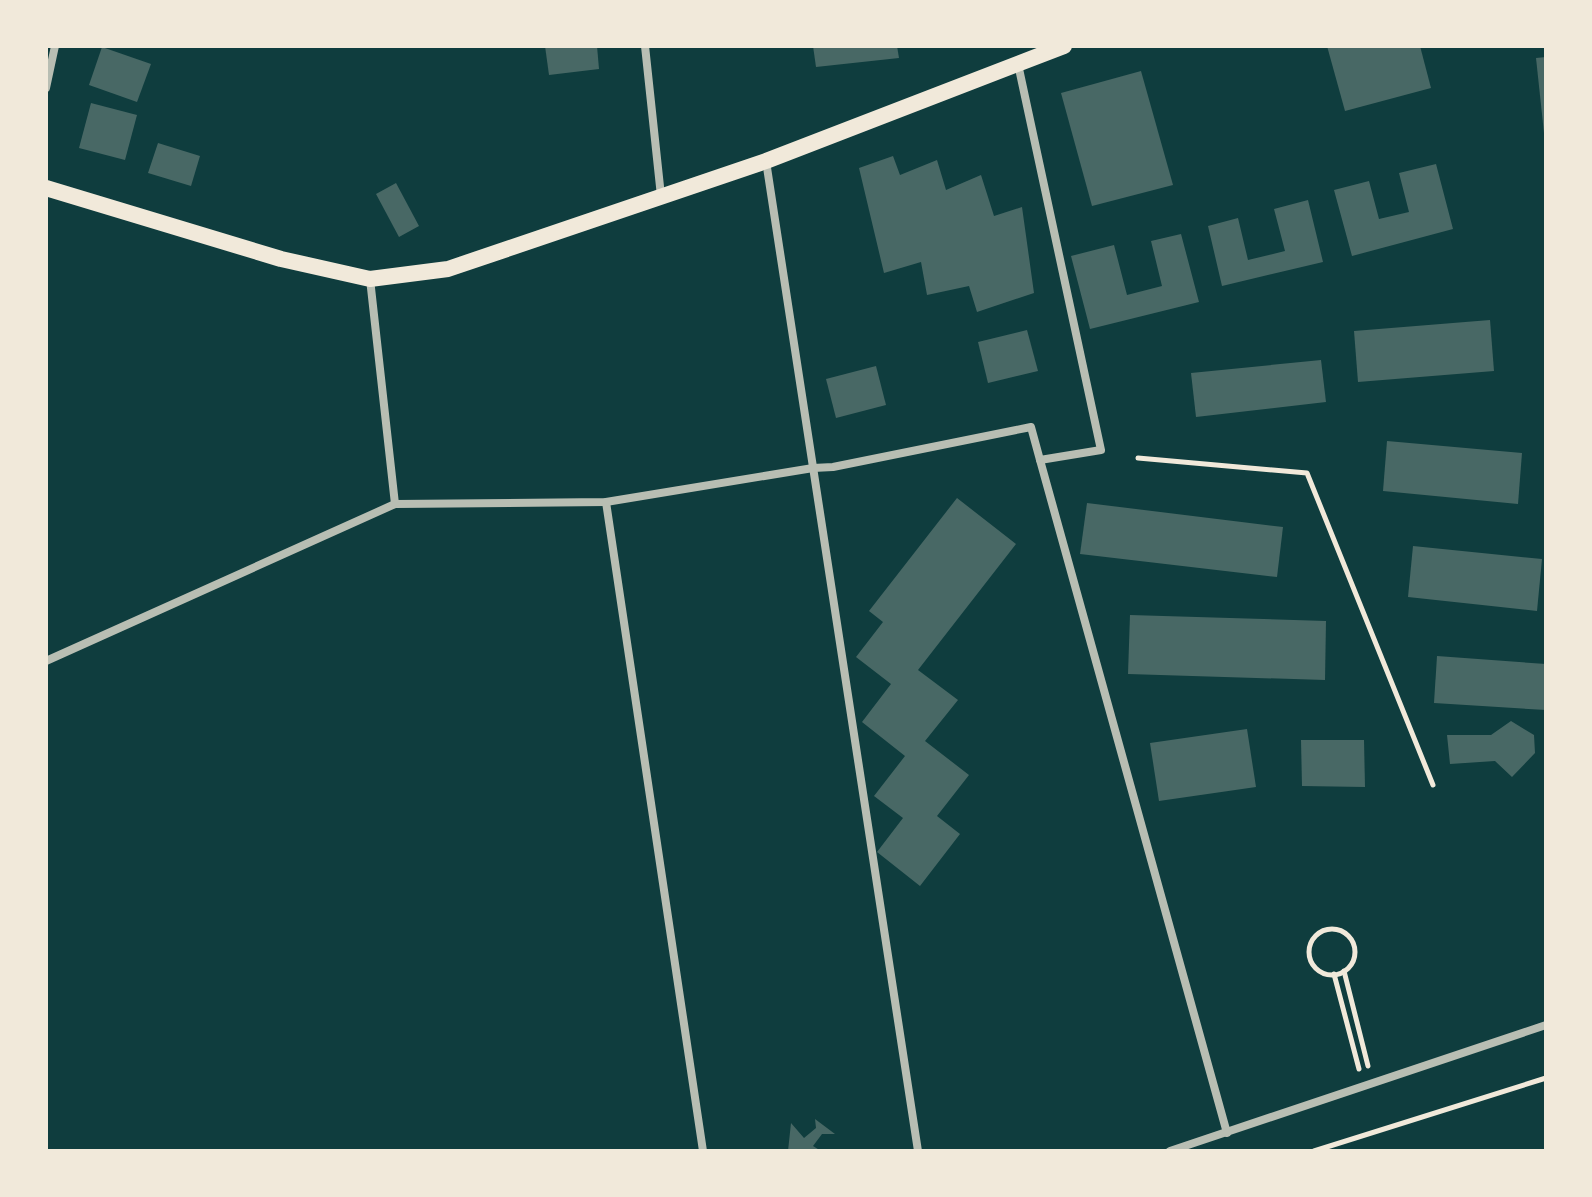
<svg xmlns="http://www.w3.org/2000/svg" width="1592" height="1197" font-family="'Golos Text',sans-serif">
	<rect width="100%" height="100%" fill="#0f3d3e"/>
	<!-- building -->
	<g fill="#486865">
		<polygon points="545,46 597,46 599,69 549,75"/>
		<polygon points="813,46 897,46 899,58 816,67"/>
		<polygon points="1327,46 1420,46 1431,88 1345,111"/>
		<polygon points="102,47 151,64 137,102 89,85"/>
		<polygon points="1546,57 1546,133 1544,133 1536,58"/>
		<polygon points="1141,71 1173,185 1092,206 1061,93"/>
		<polygon points="91,103 137,115 125,160 79,148"/>
		<polygon points="158,143 200,156 191,186 148,173"/>
		<polygon points="893,156 900,175 937,160 946,190 981,175 994,216 1022,207 1034,293 977,312 969,286 927,295 921,262 884,273 859,168"/>
		<polygon points="1436,164 1453,229 1352,256 1334,190 1369,181 1379,219 1409,212 1399,173"/>
		<polygon points="396,183 419,226 399,237 376,194"/>
		<polygon points="1308,200 1323,262 1222,286 1208,226 1238,218 1248,260 1285,251 1274,209"/>
		<polygon points="1181,234 1199,302 1090,329 1071,256 1114,245 1127,295 1162,286 1151,241"/>
		<polygon points="1490,320 1494,371 1358,382 1354,331"/>
		<polygon points="1027,330 1038,371 988,383 978,342"/>
		<polygon points="1321,360 1326,402 1196,417 1191,373"/>
		<polygon points="876,366 886,405 836,418 826,379"/>
		<polygon points="1387,441 1522,453 1518,504 1383,491"/>
		<polygon points="957,498 1016,544 918,670 958,700 925,741 969,775 937,816 960,834 920,886 877,852 903,818 874,796 905,756 862,722 891,684 856,657 883,622 869,611"/>
		<polygon points="1087,503 1283,527 1277,577 1080,554"/>
		<polygon points="1413,546 1542,559 1537,611 1408,597"/>
		<polygon points="1130,615 1326,621 1325,680 1128,674"/>
		<polygon points="1437,656 1546,664 1546,710 1434,703"/>
		<polygon points="1511,721 1534,735 1535,753 1512,777 1495,761 1450,764 1447,735 1491,735"/>
		<polygon points="1247,729 1256,787 1159,801 1150,743"/>
		<polygon points="1301,740 1364,740 1365,787 1302,786"/>
		<polygon points="815,1119 835,1134 822,1134 813,1146 821,1151 788,1151 791,1123 804,1138 816,1128"/>
	</g>
	<g fill="none" stroke-linecap="round" stroke-linejoin="round">
		<!-- path -->
		<g stroke="#f1e9da" stroke-width="5">
			<polyline points="1138,458 1307,473 1433,785"/>
			<circle cx="1332" cy="952" r="23"/>
			<polyline points="1344,971 1368,1066"/>
			<polyline points="1334,974 1359,1069"/>
			<polyline points="1314,1151 1546,1078"/>
		</g>
		<!-- minor -->
		<g stroke="#b8beb3" stroke-width="8">
			<polyline points="645,46 661,196"/>
			<polyline points="46,88 55,46"/>
			<polyline points="766,161 918,1151"/>
			<polyline points="1040,460 1227,1133"/>
			<polyline points="606,502 703,1151"/>
			<polyline points="395,504 606,502 813,468 833,467 1031,427 1040,460 1101,450 1018,64"/>
			<polyline points="46,661 395,504 370,279"/>
			<polyline points="1170,1151 1546,1025"/>
		</g>
		<!-- secondary -->
		<polyline stroke="#f1e9da" stroke-width="16" points="46,188 281,259 370,279 448,269 766,161 1064,46"/>
	</g>
	<!-- border -->
	<rect width="1592" height="1197" fill="none" stroke="#f1e9da" stroke-width="96"/>
</svg>
